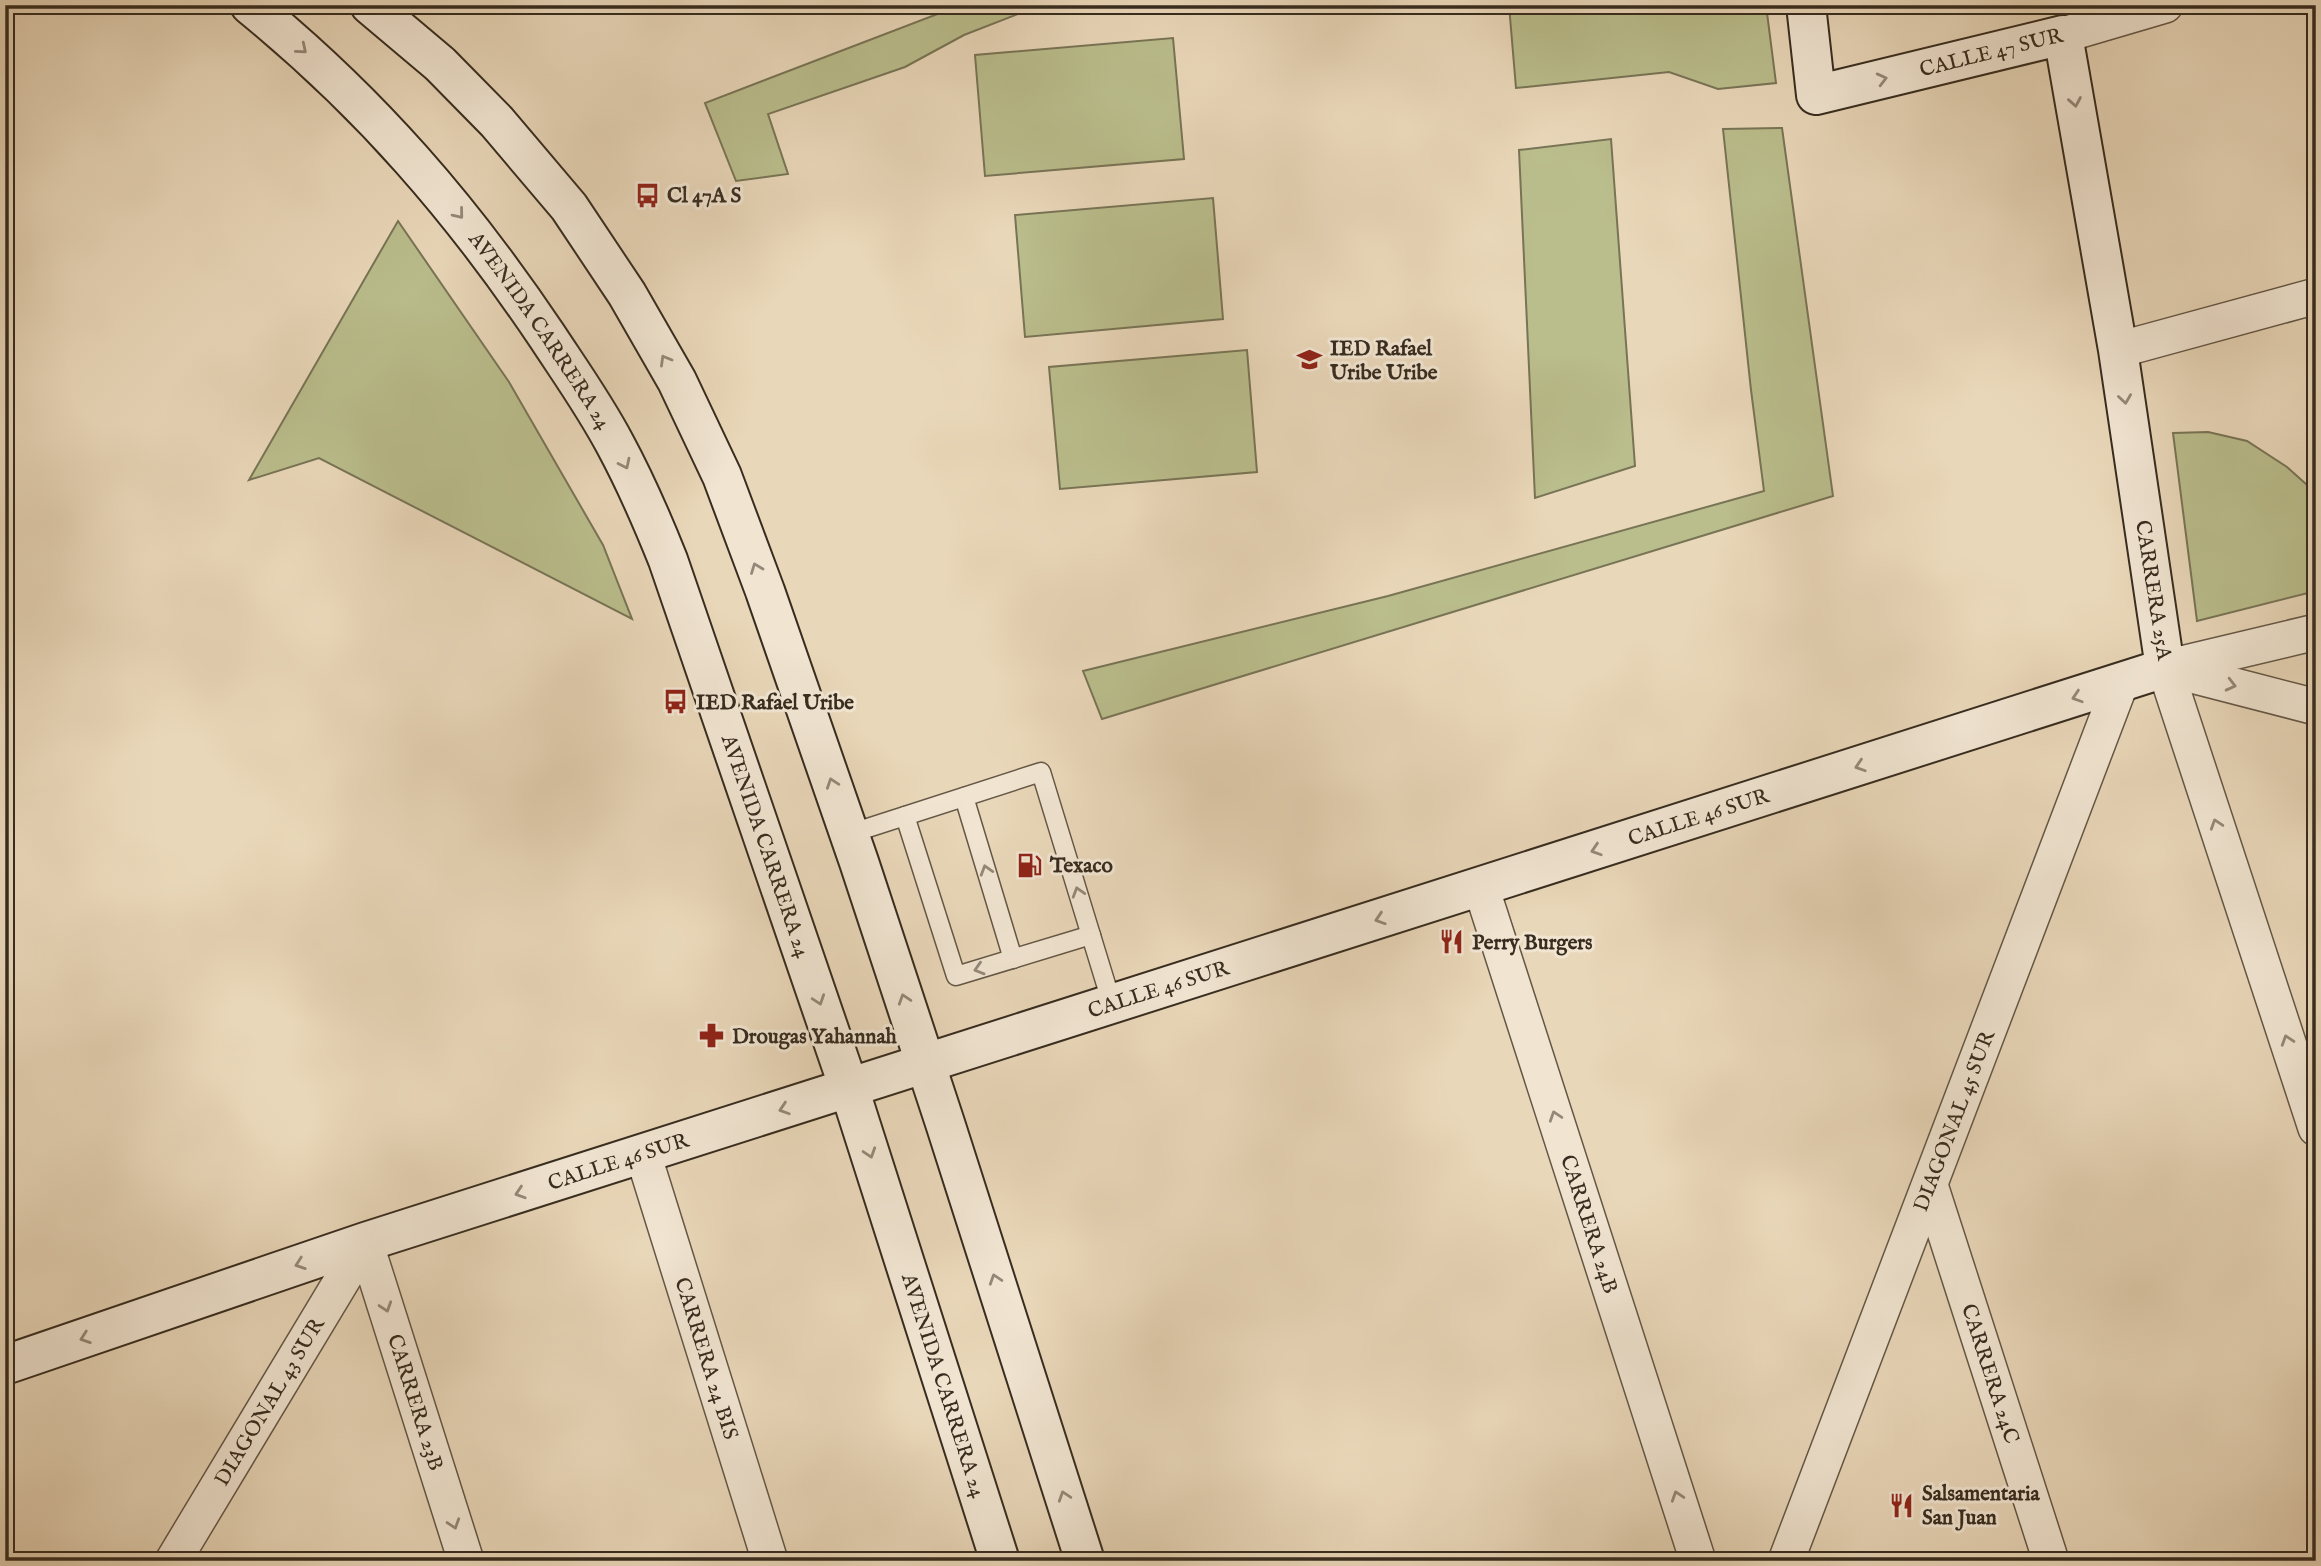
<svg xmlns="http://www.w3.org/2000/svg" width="2321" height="1566" font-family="'IM FELL English',serif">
	<rect width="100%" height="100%" fill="#e9d7b9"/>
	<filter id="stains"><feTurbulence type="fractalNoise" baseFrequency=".00286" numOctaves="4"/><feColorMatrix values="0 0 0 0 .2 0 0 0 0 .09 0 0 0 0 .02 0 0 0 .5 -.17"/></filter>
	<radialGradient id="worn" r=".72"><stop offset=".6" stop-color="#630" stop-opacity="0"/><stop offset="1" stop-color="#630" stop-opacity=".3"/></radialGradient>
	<!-- green -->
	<g fill="#babd8c" stroke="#787456" stroke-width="2">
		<polygon points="961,5 1041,5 964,35 905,67 768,114 788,174 736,181 705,103"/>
		<polygon points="1509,5 1766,5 1776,83 1718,89 1669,72 1516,88"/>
		<polygon points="1173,38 1184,159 985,176 975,55"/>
		<polygon points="1782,128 1833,496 1102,719 1083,671 1388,596 1764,491 1751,390 1723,129"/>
		<polygon points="1611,139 1635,466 1535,498 1519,150"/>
		<polygon points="1213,198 1223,319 1025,337 1015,215"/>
		<polygon points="398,221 509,382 603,545 632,619 319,458 249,480"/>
		<polygon points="1247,350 1257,472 1060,489 1049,367"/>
		<polygon points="2208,432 2247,441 2287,467 2316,493 2316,591 2197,621 2173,433"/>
	</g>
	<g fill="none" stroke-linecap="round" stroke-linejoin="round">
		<defs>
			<g id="lane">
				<polyline points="964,797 1013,959"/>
				<polyline points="905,816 956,976 1091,935"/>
				<polyline points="849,834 1041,772 1112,1004"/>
			</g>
			<g id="street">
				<polyline points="2063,35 2165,5"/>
				<polyline points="2118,350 2316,296"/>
				<polyline points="2169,667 2316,632"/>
				<polyline points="2165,668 2316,1128"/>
				<polyline points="2165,668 2316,707"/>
				<path id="s1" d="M 1481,887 L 1698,1561"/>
				<path id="s2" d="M 643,1154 L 770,1561"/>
				<path id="s3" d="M 1930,1185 L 2051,1561"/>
				<path id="s4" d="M 365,1242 L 466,1561"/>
				<path id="s5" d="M 173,1561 L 365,1242"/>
				<path id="s6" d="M 1786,1561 L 2121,682"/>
			</g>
			<g id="secondary">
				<path id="s7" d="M 250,5 C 370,103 461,208 547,336 C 570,371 595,406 615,444 C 635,481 652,520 668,560 L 849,1088 L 1000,1561"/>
				<polyline points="370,5 440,64 497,122 569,207 627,294 677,381 722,476 765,591 859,862 945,1123 1085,1561"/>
				<path id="s8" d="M 5,1365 L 365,1242 L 2165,668 L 2118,350 L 2063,35 L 1816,95 L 1806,5"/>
			</g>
		</defs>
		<!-- lane casing -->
		<use href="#lane" stroke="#645746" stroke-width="21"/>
		<!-- street casing -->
		<use href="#street" stroke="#645746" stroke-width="38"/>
		<!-- secondary casing -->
		<use href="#secondary" stroke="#372c1f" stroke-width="42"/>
		<!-- lane -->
		<use href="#lane" stroke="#f1e5d2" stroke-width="18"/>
		<!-- street -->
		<use href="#street" stroke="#f1e5d2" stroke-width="35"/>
		<!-- secondary -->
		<use href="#secondary" stroke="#f1e5d2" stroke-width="38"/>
	</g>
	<!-- one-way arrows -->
	<defs><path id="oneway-chevron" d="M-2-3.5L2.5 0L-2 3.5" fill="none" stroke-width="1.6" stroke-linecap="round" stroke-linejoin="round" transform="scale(1.75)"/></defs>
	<g stroke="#948878">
		<use href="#oneway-chevron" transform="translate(302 49) rotate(40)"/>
		<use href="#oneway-chevron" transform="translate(1882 79) rotate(-14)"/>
		<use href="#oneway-chevron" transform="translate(2075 102) rotate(80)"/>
		<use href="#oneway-chevron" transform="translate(459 214) rotate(51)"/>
		<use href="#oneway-chevron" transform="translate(665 360) rotate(-120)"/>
		<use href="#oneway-chevron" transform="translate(2125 399) rotate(82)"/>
		<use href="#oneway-chevron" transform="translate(625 464) rotate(64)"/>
		<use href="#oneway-chevron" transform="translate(756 568) rotate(-111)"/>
		<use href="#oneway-chevron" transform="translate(2231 685) rotate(14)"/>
		<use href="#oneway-chevron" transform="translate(2077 697) rotate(162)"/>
		<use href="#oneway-chevron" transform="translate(1860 766) rotate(162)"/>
		<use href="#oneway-chevron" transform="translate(832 783) rotate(-109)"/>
		<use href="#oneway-chevron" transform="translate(2216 824) rotate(-108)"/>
		<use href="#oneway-chevron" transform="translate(1596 850) rotate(162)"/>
		<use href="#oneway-chevron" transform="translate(986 870) rotate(-107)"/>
		<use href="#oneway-chevron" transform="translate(1078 892) rotate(-107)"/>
		<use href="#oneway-chevron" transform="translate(1380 919) rotate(162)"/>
		<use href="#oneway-chevron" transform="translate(979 969) rotate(163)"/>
		<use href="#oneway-chevron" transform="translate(904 999) rotate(-108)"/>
		<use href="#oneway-chevron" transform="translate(819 1000) rotate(71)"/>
		<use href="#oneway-chevron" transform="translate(2287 1040) rotate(-108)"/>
		<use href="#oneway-chevron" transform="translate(784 1109) rotate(162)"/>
		<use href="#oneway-chevron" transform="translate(1555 1116) rotate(-108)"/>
		<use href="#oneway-chevron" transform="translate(870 1153) rotate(72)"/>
		<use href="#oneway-chevron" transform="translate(520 1193) rotate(162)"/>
		<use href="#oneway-chevron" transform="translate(300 1264) rotate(161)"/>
		<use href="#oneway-chevron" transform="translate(995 1279) rotate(-108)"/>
		<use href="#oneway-chevron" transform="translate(386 1307) rotate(72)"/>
		<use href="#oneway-chevron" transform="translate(85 1338) rotate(161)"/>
		<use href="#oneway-chevron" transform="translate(1064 1496) rotate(-108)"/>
		<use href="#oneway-chevron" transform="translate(1677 1496) rotate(-108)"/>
		<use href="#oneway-chevron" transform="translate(454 1524) rotate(72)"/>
	</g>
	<!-- icons -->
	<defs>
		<symbol id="bus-bare" viewBox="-9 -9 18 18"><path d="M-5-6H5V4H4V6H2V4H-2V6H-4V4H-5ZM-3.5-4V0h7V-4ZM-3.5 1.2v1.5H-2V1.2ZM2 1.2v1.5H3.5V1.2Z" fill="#8f2418" stroke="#f1e5d2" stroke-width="2.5" paint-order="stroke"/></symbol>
		<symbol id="school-bare" viewBox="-9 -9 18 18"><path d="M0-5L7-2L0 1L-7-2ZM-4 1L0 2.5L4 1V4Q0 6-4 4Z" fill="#8f2418" stroke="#f1e5d2" stroke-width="2.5" paint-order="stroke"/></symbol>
		<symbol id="fuel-bare" viewBox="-9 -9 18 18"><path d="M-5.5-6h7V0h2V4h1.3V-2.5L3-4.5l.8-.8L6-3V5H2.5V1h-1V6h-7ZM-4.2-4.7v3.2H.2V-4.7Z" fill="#8f2418" stroke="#f1e5d2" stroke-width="2.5" paint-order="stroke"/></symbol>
		<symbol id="restaurant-bare" viewBox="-9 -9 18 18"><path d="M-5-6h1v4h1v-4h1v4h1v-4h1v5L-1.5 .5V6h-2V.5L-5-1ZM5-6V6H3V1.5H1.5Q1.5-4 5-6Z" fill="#8f2418" stroke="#f1e5d2" stroke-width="2.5" paint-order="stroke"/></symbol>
		<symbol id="pharmacy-bare" viewBox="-9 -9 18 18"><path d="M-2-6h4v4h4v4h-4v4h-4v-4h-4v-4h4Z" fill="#8f2418" stroke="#f1e5d2" stroke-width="2.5" paint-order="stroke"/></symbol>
	</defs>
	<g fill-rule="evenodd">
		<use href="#bus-bare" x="630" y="178" width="35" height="35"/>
		<use href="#school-bare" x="1292" y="342" width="35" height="35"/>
		<use href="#bus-bare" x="658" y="684" width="35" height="35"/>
		<use href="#fuel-bare" x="1012" y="848" width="35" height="35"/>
		<use href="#restaurant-bare" x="1434" y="924" width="35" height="35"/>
		<use href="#pharmacy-bare" x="694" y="1018" width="35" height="35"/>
		<use href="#restaurant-bare" x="1884" y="1488" width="35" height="35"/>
	</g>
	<g text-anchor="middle" stroke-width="6" stroke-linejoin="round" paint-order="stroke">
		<!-- street labels -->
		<g font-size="21" fill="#372c1f" stroke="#f1e5d2">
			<text transform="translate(1991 52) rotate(-14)" y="7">CALLE 47 SUR</text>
			<text dy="7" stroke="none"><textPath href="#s7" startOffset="438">AVENIDA CARRERA 24</textPath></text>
			<text transform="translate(2154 590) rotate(81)" y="7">CARRERA 25A</text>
			<text dy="7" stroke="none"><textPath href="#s8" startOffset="1780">CALLE 46 SUR</textPath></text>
			<text dy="7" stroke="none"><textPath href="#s7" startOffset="1004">AVENIDA CARRERA 24</textPath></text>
			<text dy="7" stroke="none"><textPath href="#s8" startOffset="1213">CALLE 46 SUR</textPath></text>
			<text dy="7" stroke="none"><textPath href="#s6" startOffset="471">DIAGONAL 45 SUR</textPath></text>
			<text dy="7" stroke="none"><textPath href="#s8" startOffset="646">CALLE 46 SUR</textPath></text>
			<text dy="7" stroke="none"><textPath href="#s1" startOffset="354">CARRERA 24B</textPath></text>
			<text dy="7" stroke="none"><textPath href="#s2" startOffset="214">CARRERA 24 BIS</textPath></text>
			<text dy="7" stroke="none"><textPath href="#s3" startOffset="198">CARRERA 24C</textPath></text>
			<text dy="7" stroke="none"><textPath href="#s7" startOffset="1572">AVENIDA CARRERA 24</textPath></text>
			<text dy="7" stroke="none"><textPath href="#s5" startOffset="186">DIAGONAL 43 SUR</textPath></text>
			<text dy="7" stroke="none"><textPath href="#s4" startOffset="168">CARRERA 23B</textPath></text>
		</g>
		<!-- poi labels -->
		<g font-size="21" font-weight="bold" fill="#372c1f" stroke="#f1e5d2" text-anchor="start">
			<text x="667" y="202">Cl 47A S</text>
			<text x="1330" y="355">IED Rafael<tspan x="1330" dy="24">Uribe Uribe</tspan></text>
			<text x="696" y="709">IED Rafael Uribe</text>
			<text x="1050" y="872">Texaco</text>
			<text x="1472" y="949">Perry Burgers</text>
			<text x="732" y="1043">Drougas Yahannah</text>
			<text x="1922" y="1500">Salsamentaria<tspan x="1922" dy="24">San Juan</tspan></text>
		</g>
	</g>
	<!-- margin -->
	<rect width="2321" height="1566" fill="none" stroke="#e9d7b9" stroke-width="28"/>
	<rect x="7" y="7" width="2307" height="1552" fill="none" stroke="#372c1f" stroke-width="3.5"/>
	<rect x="14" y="14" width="2293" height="1538" fill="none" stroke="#372c1f" stroke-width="2"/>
	<rect width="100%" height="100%" filter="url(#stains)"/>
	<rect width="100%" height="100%" fill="url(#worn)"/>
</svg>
